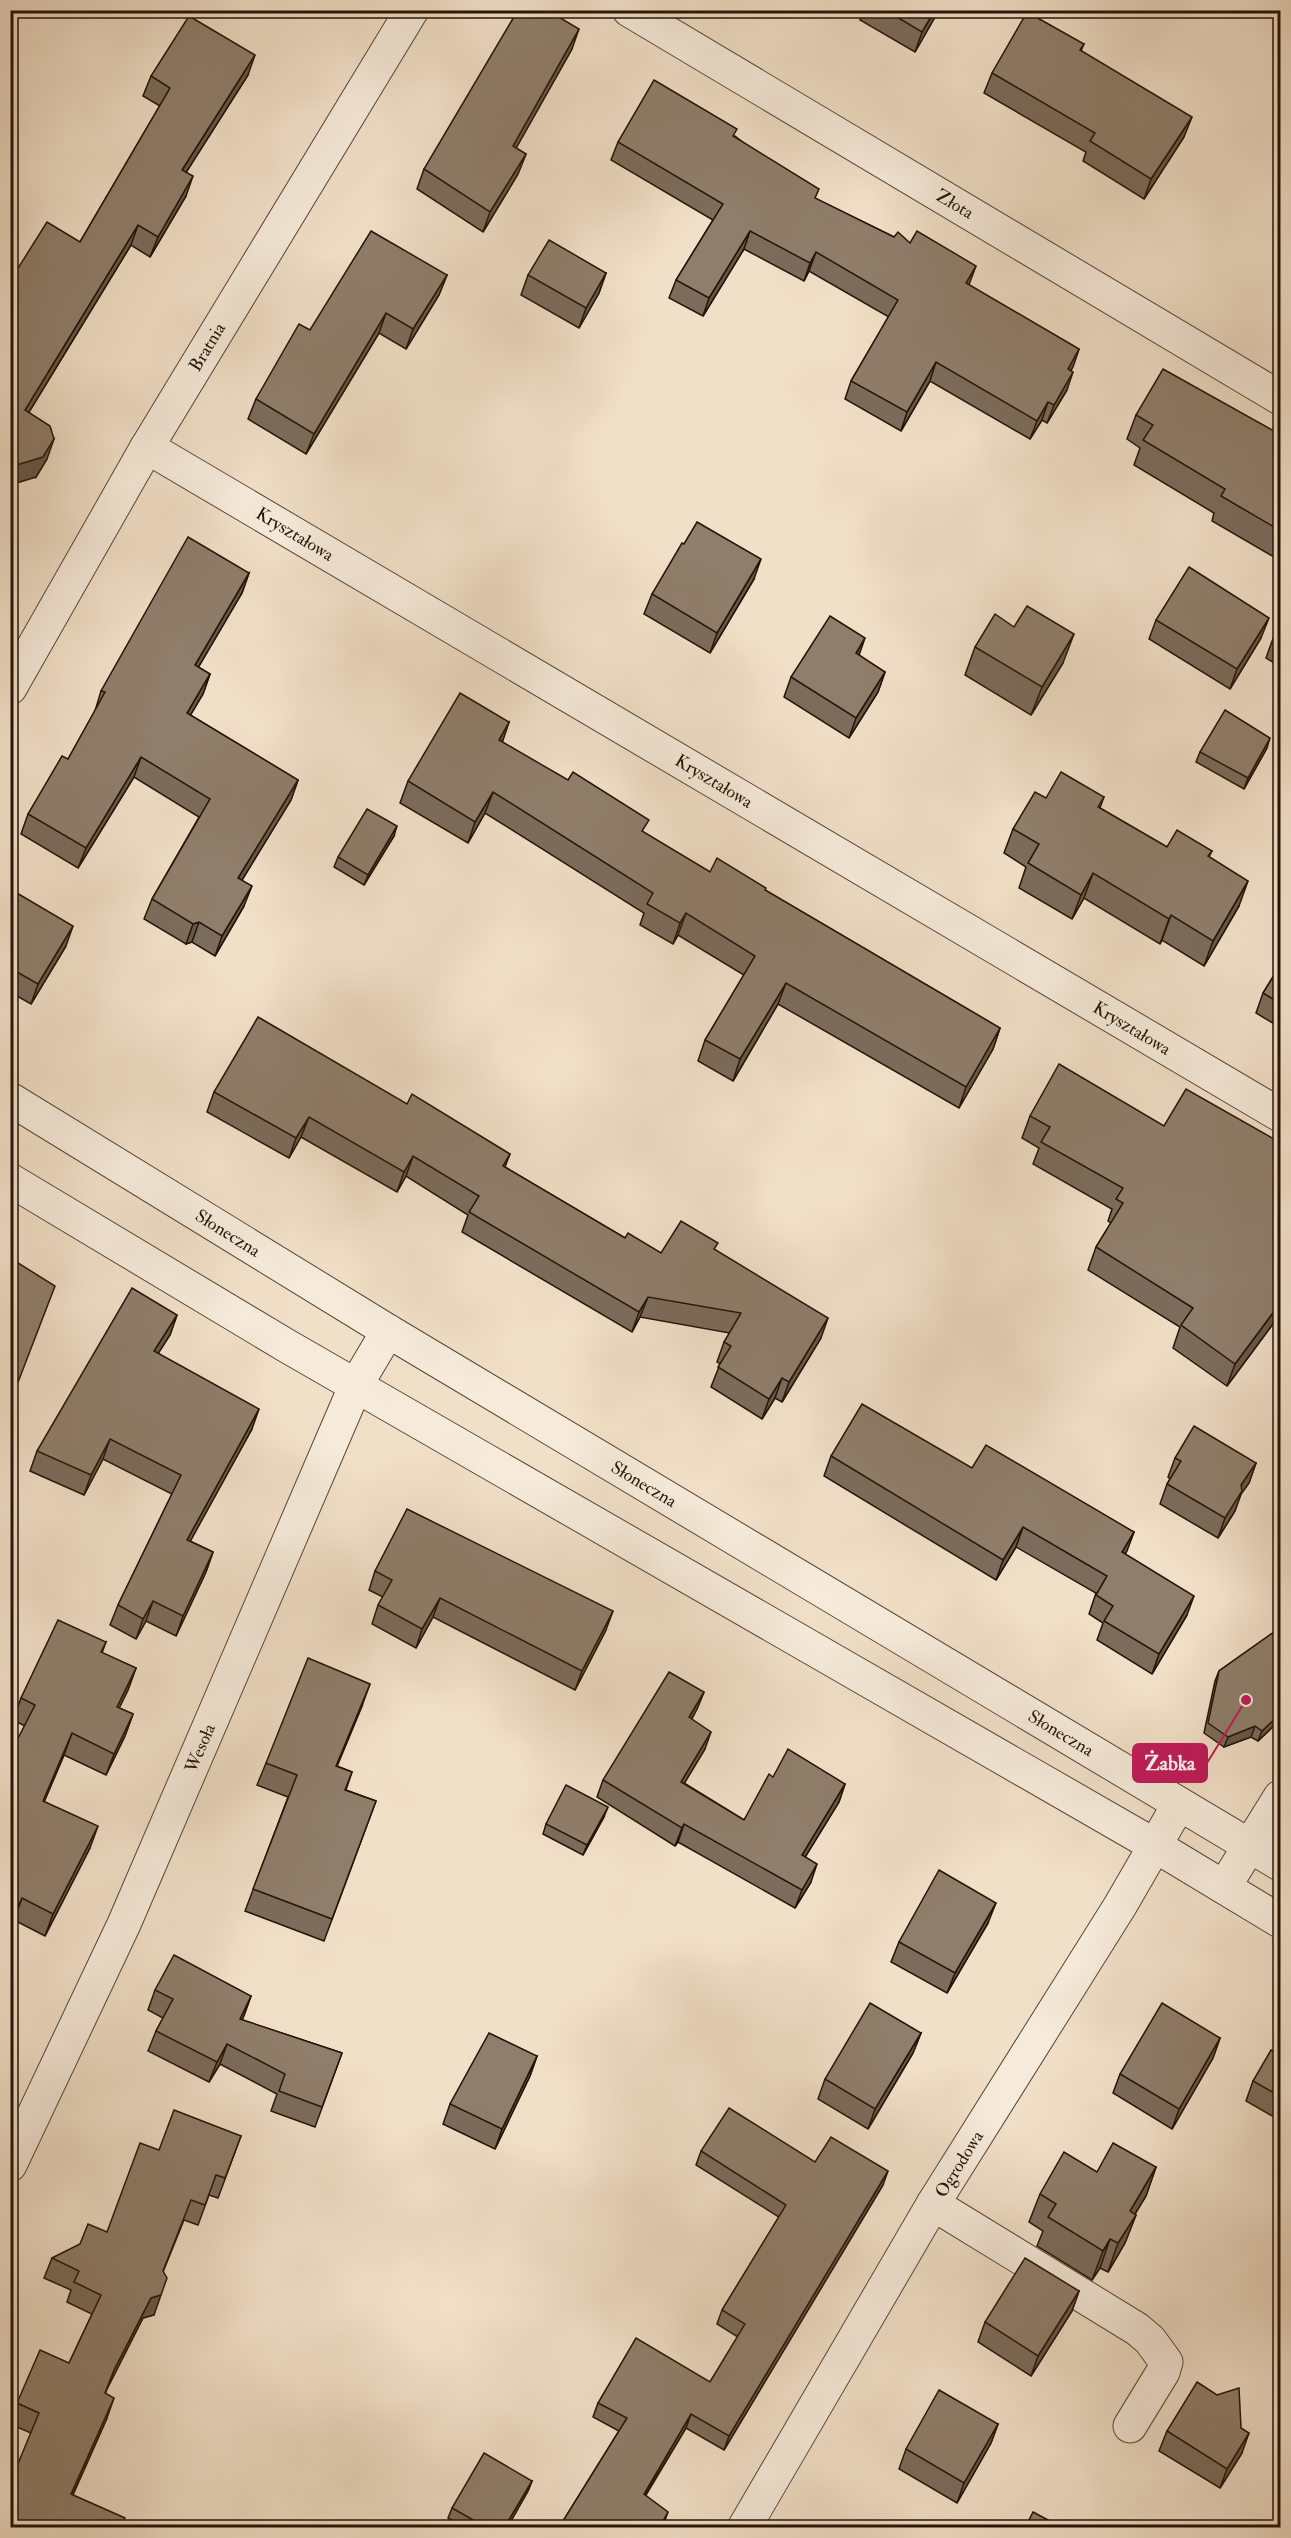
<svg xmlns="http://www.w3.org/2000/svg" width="1291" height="2538" font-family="'IM FELL Double Pica',serif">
	<rect width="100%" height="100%" fill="#f1e0c8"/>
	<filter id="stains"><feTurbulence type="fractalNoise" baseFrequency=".00333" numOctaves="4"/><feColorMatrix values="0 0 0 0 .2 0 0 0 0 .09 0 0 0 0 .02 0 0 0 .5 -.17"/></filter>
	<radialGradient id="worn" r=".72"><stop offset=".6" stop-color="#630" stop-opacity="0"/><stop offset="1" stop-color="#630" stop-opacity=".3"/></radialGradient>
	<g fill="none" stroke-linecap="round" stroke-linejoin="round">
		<defs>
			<g id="minor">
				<polyline points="629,10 1280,398"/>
				<polyline points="147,447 1280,1115"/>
				<polyline points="10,688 147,447 412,10"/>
				<polyline points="10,1099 388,1331 1280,1864"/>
				<polyline points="10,1180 287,1346 1154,1845 1280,1921"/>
				<polyline points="1224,1887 1280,1797"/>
				<polyline points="10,2165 124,1924 356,1385 388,1331"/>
				<polyline points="933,2204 1137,2329 1150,2340 1166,2362 1163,2372 1130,2426"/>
				<polyline points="744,2528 933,2204 1120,1906 1179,1804"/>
			</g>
		</defs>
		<!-- minor casing -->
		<use href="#minor" stroke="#584636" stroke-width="35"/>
		<!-- minor -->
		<use href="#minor" stroke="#f6ebdb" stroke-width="33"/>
	</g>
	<!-- wall -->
	<g fill="#7b6c5c" stroke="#251306" stroke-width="1.5">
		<polygon points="864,10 939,10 915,52 860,20"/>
		<polygon points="1084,44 1081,51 1184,137 1144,199 1083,161 1086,152 984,93 992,73"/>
		<polygon points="572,49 516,148 526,154 518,174 483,232 417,189 424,169"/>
		<polygon points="248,75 186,172 186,196 150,257 131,245 29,412 47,459 36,477 10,281 80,242 160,106 143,96 151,76"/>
		<polygon points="735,136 816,199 894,237 910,243 969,285 1079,349 1071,371 1067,390 1047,423 1042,420 1030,439 930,381 901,431 845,399 851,381 889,317 809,271 804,281 744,249 703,316 669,298 676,280 713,220 611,160 618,142"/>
		<polygon points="606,273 599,293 579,328 521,295 528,275"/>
		<polygon points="447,275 439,295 406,349 379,333 306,454 248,419 256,399 310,330"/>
		<polygon points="1136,415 1281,435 1281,561 1212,521 1214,513 1134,465 1140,448 1127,439"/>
		<polygon points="249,573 242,593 198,667 210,674 203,694 190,715 298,780 291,800 242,880 244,906 215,956 192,942 186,944 144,919 152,899 199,817 134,777 78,868 21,834 28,814 68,759 95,711 101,691"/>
		<polygon points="754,579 710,653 644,614 652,594"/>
		<polygon points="1156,620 1261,638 1230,689 1149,639"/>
		<polygon points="1281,624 1281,667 1266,658 1275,633"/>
		<polygon points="1014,627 1063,663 1031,715 965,675 975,647"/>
		<polygon points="859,656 885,672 878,692 849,738 784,697 791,677"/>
		<polygon points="509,722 502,742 644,833 710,872 765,890 1000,1028 993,1049 959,1108 778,1004 733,1081 698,1061 705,1040 744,975 678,935 673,944 640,925 644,913 485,813 468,843 400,803 408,781"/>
		<polygon points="1267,748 1244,789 1196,762 1200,752"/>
		<polygon points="1104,797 1100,808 1167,847 1212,851 1209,857 1239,906 1204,966 1162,940 1160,944 1084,898 1072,919 1019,888 1026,867 1004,853 1013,829 1046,798"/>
		<polygon points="394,836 364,885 334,867 338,857"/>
		<polygon points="10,889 66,946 31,1004 10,992"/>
		<polygon points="1281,964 1281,1028 1256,1013 1263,993"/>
		<polygon points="214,1092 407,1104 510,1154 505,1167 625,1238 661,1253 715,1250 821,1338 782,1402 775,1398 762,1419 711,1387 720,1364 717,1362 724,1342 730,1333 640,1317 632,1332 462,1232 468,1215 406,1176 397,1192 301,1137 289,1158 207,1112"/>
		<polygon points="1030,1116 1164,1126 1281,1143 1281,1313 1227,1386 1173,1348 1180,1327 1088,1270 1096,1247 1111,1223 1108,1221 1112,1209 1033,1164 1039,1148 1022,1138"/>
		<polygon points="177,1315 170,1335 158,1353 252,1429 190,1541 213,1552 206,1572 176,1636 146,1621 136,1639 110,1625 118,1605 172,1494 103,1459 84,1495 30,1471 37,1451"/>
		<polygon points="831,1456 972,1468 1134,1532 1125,1554 1187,1615 1152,1674 1097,1640 1103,1623 1089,1614 1096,1593 1016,1547 996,1580 824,1476"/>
		<polygon points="1175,1458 1256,1463 1249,1483 1241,1494 1235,1511 1218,1538 1160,1504 1167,1484 1170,1479 1168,1477"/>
		<polygon points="375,1571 606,1630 575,1690 433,1617 416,1648 372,1624 378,1605 383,1597 369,1590"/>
		<polygon points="1281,1627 1281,1719 1258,1741 1251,1737 1224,1747 1204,1733 1215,1681 1219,1671"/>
		<polygon points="106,1642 102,1653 136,1668 128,1690 119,1708 133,1714 125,1736 106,1775 64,1755 44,1802 90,1848 45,1936 14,1920 25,1726 13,1720 21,1698"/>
		<polygon points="704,1692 697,1709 692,1719 705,1749 684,1783 744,1820 773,1777 845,1784 839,1802 805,1857 811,1882 795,1908 678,1842 675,1846 597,1797 603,1780"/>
		<polygon points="362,1706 337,1766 352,1772 346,1790 376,1801 324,1941 245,1911 288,1797 257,1785 266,1763"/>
		<polygon points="604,1817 583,1855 543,1834 546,1824"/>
		<polygon points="988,1923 947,1993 891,1962 899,1942"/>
		<polygon points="155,1990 251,1996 242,2020 342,2053 315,2127 271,2111 277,2094 220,2064 209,2082 148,2051 156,2031 163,2018 148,2010"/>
		<polygon points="921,2033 913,2053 868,2129 818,2099 825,2079"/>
		<polygon points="1220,2038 1213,2058 1172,2129 1113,2093 1120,2074"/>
		<polygon points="537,2056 530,2076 495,2149 443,2124 450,2104"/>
		<polygon points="1281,2056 1281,2121 1246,2101 1253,2081"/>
		<polygon points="241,2136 218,2198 209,2195 198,2225 184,2220 163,2272 154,2315 143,2318 107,2389 105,2394 107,2418 73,2495 10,2528 31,2433 10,2424 10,2420 17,2403 69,2363 92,2314 67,2302 71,2290 44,2278 52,2258 107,2232 159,2150"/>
		<polygon points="701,2151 815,2162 883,2185 724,2450 686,2428 646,2495 662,2528 561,2528 563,2521 619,2431 593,2417 598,2403 710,2382 738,2337 717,2324 722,2310 779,2217 696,2165"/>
		<polygon points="1156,2167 1146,2196 1135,2214 1136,2215 1125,2243 1108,2272 1100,2268 1092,2280 1037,2246 1043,2231 1029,2222 1040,2194 1097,2172"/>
		<polygon points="1079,2291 1072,2311 1031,2376 978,2342 985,2322"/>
		<polygon points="998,2424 991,2443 957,2503 899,2469 906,2449"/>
		<polygon points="1167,2431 1242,2453 1220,2488 1159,2451"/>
		<polygon points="532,2481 528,2491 507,2528 465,2528 448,2518 452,2508"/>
	</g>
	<!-- shaded-wall -->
	<g fill="#64584b" stroke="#251306" stroke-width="1.5">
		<polygon points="935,10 939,10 915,52 922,32"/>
		<polygon points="579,29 572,49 506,166 513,146"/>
		<polygon points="255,55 248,75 175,190 182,170"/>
		<polygon points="1192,117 1184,137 1144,199 1151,179"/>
		<polygon points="526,154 518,174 483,232 490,212"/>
		<polygon points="193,176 186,196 150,257 158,237"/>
		<polygon points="138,225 131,245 18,430 25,410"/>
		<polygon points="750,231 744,249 703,316 709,298"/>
		<polygon points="816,252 809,271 804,281 810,263"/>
		<polygon points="976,266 969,285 959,302 966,283"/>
		<polygon points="606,273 599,293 579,328 586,308"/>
		<polygon points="447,275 439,295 406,349 413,329"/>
		<polygon points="386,313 379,333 306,454 314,434"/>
		<polygon points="1079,349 1073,367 1061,387 1068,369"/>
		<polygon points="936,362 930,381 901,431 907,412"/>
		<polygon points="1073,372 1067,390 1047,423 1054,405"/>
		<polygon points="1048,402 1042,420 1030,439 1037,421"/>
		<polygon points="54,439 47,459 36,477 10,485 10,467"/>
		<polygon points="761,559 754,579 710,653 717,633"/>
		<polygon points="249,573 242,593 188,685 195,665"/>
		<polygon points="1269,618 1261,638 1230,689 1237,669"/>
		<polygon points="1074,634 1063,663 1031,715 1042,687"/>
		<polygon points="865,638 858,658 856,653"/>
		<polygon points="885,672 878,692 849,738 856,718"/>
		<polygon points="210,674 203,694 180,733 187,713"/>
		<polygon points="509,722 502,743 499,740"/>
		<polygon points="1270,738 1267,748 1244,789 1248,778"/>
		<polygon points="141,757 134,777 78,868 86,848"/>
		<polygon points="298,780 291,800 231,898 238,878"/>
		<polygon points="493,792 485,813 468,843 475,822"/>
		<polygon points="397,826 394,836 364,885 368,875"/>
		<polygon points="1093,873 1084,898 1072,919 1081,895"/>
		<polygon points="1248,881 1239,906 1204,966 1213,941"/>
		<polygon points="252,886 244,906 215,956 222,936"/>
		<polygon points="686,913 678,935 673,944 680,923"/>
		<polygon points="1171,915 1162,940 1160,944 1169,919"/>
		<polygon points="199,922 192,942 186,944 193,924"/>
		<polygon points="73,926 66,946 31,1004 38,984"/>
		<polygon points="786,983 778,1004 733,1081 740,1059"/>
		<polygon points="1000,1028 993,1049 959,1108 966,1087"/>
		<polygon points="309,1117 301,1137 289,1158 296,1138"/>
		<polygon points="413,1156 406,1176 397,1192 404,1172"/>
		<polygon points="648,1297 640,1317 632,1332 639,1312"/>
		<polygon points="1281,1302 1281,1313 1227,1386 1235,1364"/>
		<polygon points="177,1315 170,1335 147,1371 154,1351"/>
		<polygon points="828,1318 821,1338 782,1402 789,1382"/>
		<polygon points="782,1378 775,1398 762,1419 769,1399"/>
		<polygon points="259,1409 252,1429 180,1560 187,1540"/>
		<polygon points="110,1439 103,1459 84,1495 91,1475"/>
		<polygon points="1256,1463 1249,1483 1241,1494 1235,1511 1218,1538 1225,1518 1241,1485"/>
		<polygon points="1023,1527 1016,1547 996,1580 1003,1560"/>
		<polygon points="1134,1532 1127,1551 1115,1571 1122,1552"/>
		<polygon points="213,1552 206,1572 176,1636 183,1616"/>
		<polygon points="1194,1596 1187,1615 1152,1674 1159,1654"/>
		<polygon points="440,1598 433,1617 416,1648 422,1629"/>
		<polygon points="153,1601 146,1621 136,1639 143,1619"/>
		<polygon points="613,1611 606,1630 575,1690 582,1671"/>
		<polygon points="136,1668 128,1690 109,1729 117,1707"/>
		<polygon points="370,1684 362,1706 328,1788 336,1766"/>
		<polygon points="704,1692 697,1709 682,1735 689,1717"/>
		<polygon points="1281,1713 1281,1719 1258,1741 1262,1731"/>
		<polygon points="133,1714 125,1736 106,1775 114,1754"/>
		<polygon points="1255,1726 1251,1737 1224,1747 1228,1737"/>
		<polygon points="711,1732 705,1749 675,1799 681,1782"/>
		<polygon points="72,1733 64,1755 35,1823 43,1801"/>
		<polygon points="845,1784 839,1802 796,1872 802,1855"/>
		<polygon points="608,1807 604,1817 583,1855 587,1845"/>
		<polygon points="684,1824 678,1842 675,1846 682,1828"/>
		<polygon points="98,1826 90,1848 45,1936 53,1914"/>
		<polygon points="817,1864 811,1882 795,1908 802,1890"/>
		<polygon points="22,1898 14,1920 10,1928 10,1924"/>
		<polygon points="996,1903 988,1923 947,1993 955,1973"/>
		<polygon points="251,1996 244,2016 232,2039 240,2019"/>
		<polygon points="921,2033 913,2053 868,2129 875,2109"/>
		<polygon points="1220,2038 1213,2058 1172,2129 1179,2109"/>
		<polygon points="227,2044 220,2064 209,2082 217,2062"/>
		<polygon points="537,2056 530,2076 495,2149 502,2129"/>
		<polygon points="1156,2167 1146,2196 1119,2240 1130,2211"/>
		<polygon points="888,2171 883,2185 724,2450 729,2436"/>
		<polygon points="1136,2215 1125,2243 1108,2272 1118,2243"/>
		<polygon points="1110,2239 1100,2268 1092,2280 1103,2251"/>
		<polygon points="1079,2291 1072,2311 1031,2376 1038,2356"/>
		<polygon points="161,2295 154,2315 143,2318 107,2389 97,2413 114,2370 151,2298"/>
		<polygon points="114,2398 107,2418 64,2514 71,2494"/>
		<polygon points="691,2414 686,2428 638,2507 644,2494"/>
		<polygon points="998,2424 991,2443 957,2503 964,2483"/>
		<polygon points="1249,2433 1242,2453 1220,2488 1227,2469"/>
		<polygon points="532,2481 528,2491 507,2528 504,2528"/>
		<polygon points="668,2512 663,2526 662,2528 659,2528"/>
	</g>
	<!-- building -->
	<g fill="#8f7e6b" stroke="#251306" stroke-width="1.5">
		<polygon points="518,10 547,10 579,29 513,146 526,154 490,212 424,169"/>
		<polygon points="885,10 935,10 922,32"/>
		<polygon points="1027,12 1084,44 1080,50 1192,117 1151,179 1090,141 1095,133 992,73"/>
		<polygon points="189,16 255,55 182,170 193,176 158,237 138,225 25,410 50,426 54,439 43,457 10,467 10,281 47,222 80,242 170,88 151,76"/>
		<polygon points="654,80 737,129 733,136 819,189 815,198 894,237 898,232 910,243 917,231 976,266 966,283 1079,349 1068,369 1073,372 1054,405 1048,402 1037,421 936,362 907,412 851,381 898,300 816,252 810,263 750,231 709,298 676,280 723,204 618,142"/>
		<polygon points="371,231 447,275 413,329 386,313 314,434 256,399 299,324 310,330"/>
		<polygon points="549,240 606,273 586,308 528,275"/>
		<polygon points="1163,369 1281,435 1281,531 1221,496 1225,489 1143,440 1153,425 1136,415"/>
		<polygon points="697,522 761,559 717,633 652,594 682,543 684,544"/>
		<polygon points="188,537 249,573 195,665 210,674 187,713 298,780 238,878 252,886 222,936 199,922 193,924 152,899 210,799 141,757 86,848 28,814 62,756 68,759 105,692 101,691"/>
		<polygon points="1189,567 1269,618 1237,669 1156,620"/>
		<polygon points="1027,606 1074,634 1042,687 975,647 995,614 1014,627"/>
		<polygon points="830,616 865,638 856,653 885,672 856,718 791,677"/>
		<polygon points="1281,624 1281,637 1275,633"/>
		<polygon points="460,693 509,722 499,740 568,780 573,772 649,820 642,831 710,872 717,858 766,888 765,890 1000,1028 966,1087 786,983 740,1059 705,1040 755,956 686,913 680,923 647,904 653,893 493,792 475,822 408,781"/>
		<polygon points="1225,710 1270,738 1248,778 1200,752"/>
		<polygon points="1061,772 1104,797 1098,807 1167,847 1177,830 1212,851 1208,856 1248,881 1213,941 1171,915 1169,919 1093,873 1081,895 1028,863 1039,844 1013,829 1035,792 1046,798"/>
		<polygon points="367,809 397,826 368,875 338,857"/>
		<polygon points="10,889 73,926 38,984 10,968"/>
		<polygon points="1281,964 1281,1004 1263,993"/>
		<polygon points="258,1017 407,1104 412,1094 510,1154 503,1166 625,1238 628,1233 661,1253 681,1221 718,1243 714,1249 828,1318 789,1382 782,1378 769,1399 718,1367 731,1346 724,1342 741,1313 648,1297 639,1312 469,1212 479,1196 413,1156 404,1172 309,1117 296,1138 214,1092"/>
		<polygon points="1059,1064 1164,1126 1186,1089 1281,1143 1281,1302 1235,1364 1181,1325 1193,1308 1096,1247 1123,1203 1116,1199 1123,1188 1041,1142 1050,1127 1030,1116"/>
		<polygon points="10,1258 55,1286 10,1403"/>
		<polygon points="132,1288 177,1315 154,1351 259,1409 187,1540 213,1552 183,1616 153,1601 143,1619 118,1605 181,1475 110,1439 91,1475 37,1451"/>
		<polygon points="862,1404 972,1468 986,1445 1134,1532 1122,1552 1194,1596 1159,1654 1104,1621 1113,1606 1096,1595 1107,1576 1023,1527 1003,1560 831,1456"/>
		<polygon points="1194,1426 1256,1463 1241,1485 1242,1491 1225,1518 1167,1484 1181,1461 1175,1458"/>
		<polygon points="407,1509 613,1611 582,1671 440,1598 422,1629 378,1605 392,1580 375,1571"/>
		<polygon points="58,1620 106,1642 101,1652 136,1668 117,1707 133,1714 114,1754 72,1733 43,1801 98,1826 53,1914 22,1898 10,1924 10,1754 35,1705 21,1698"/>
		<polygon points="1281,1627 1281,1713 1262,1731 1255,1726 1228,1737 1208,1723 1219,1671"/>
		<polygon points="308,1658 370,1684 336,1766 352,1772 345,1790 376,1801 332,1919 253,1889 297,1775 266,1763"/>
		<polygon points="669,1672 704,1692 689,1717 711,1732 681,1782 744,1820 769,1774 773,1777 788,1749 845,1784 802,1855 817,1864 802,1890 684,1824 682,1828 603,1780"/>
		<polygon points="566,1785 608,1807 587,1845 546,1824"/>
		<polygon points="939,1870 996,1903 955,1973 899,1942"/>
		<polygon points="174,1955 251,1996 240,2019 342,2053 322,2107 279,2091 285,2074 227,2044 217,2062 156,2031 173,1999 155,1990"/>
		<polygon points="870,2003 921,2033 875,2109 825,2079"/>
		<polygon points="1162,2003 1220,2038 1179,2109 1120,2074"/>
		<polygon points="489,2033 537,2056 502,2129 450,2104"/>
		<polygon points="1271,2050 1281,2056 1281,2097 1253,2081"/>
		<polygon points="729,2108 815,2162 831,2137 888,2171 729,2436 691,2414 644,2494 668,2512 659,2528 575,2528 563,2521 627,2418 598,2403 636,2338 710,2382 745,2324 722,2310 786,2205 701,2151"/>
		<polygon points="174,2110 241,2136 225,2178 216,2175 205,2205 191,2200 163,2271 167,2278 161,2295 151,2298 114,2370 105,2393 114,2398 71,2494 125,2518 121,2528 10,2528 10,2483 39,2413 17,2403 40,2350 69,2363 101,2295 74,2282 79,2271 52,2258 80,2244 88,2224 107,2232 140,2143 159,2150"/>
		<polygon points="1113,2143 1156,2167 1130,2211 1136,2215 1118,2243 1110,2239 1103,2251 1048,2217 1056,2204 1040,2194 1064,2152 1097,2172"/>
		<polygon points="1025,2258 1079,2291 1038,2356 985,2322"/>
		<polygon points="1197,2382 1217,2395 1239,2388 1241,2428 1249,2433 1227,2469 1167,2431"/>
		<polygon points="939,2390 998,2424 964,2483 906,2449"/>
		<polygon points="484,2453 532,2481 504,2528 487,2528 452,2508"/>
		<polygon points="1033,2512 1063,2528 1025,2528"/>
	</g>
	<g text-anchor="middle" stroke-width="4.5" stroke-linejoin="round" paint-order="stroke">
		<!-- street labels -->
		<g font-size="18" fill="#251306" stroke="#f6ebdb">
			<text transform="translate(955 204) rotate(31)" y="6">Złota</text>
			<text transform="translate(207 347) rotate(-59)" y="6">Bratnia</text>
			<text transform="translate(295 534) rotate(31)" y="6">Kryształowa</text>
			<text transform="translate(714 781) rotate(31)" y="6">Kryształowa</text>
			<text transform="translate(1132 1028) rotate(31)" y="6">Kryształowa</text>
			<text transform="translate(228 1233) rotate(32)" y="6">Słoneczna</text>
			<text transform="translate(644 1484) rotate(31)" y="6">Słoneczna</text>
			<text transform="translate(1061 1733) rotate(31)" y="6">Słoneczna</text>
			<text transform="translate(200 1748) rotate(-67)" y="6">Wesoła</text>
			<text transform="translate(959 2164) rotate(-58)" y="6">Ogrodowa</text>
		</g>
	</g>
	<!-- callouts -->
	<path fill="none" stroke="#c2185b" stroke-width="2" d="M1246 1700L1207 1763"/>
	<circle fill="#c2185b" stroke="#f6ebdb" stroke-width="2" cx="1246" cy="1700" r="6"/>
	<rect fill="#c2185b" stroke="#c2185b" stroke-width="2" x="1133" y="1744" width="74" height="38" rx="6"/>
	<g font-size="20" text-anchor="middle" font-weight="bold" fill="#fff">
		<text x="1170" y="1770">Żabka</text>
	</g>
	<!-- margin -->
	<rect width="1291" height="2538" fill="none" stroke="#f1e0c8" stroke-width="36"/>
	<rect x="12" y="12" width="1267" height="2514" fill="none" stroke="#251306" stroke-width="3"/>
	<rect x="18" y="18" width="1255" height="2502" fill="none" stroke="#251306" stroke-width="1.5"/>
	<rect width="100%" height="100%" filter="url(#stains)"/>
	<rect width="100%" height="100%" fill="url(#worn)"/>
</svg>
